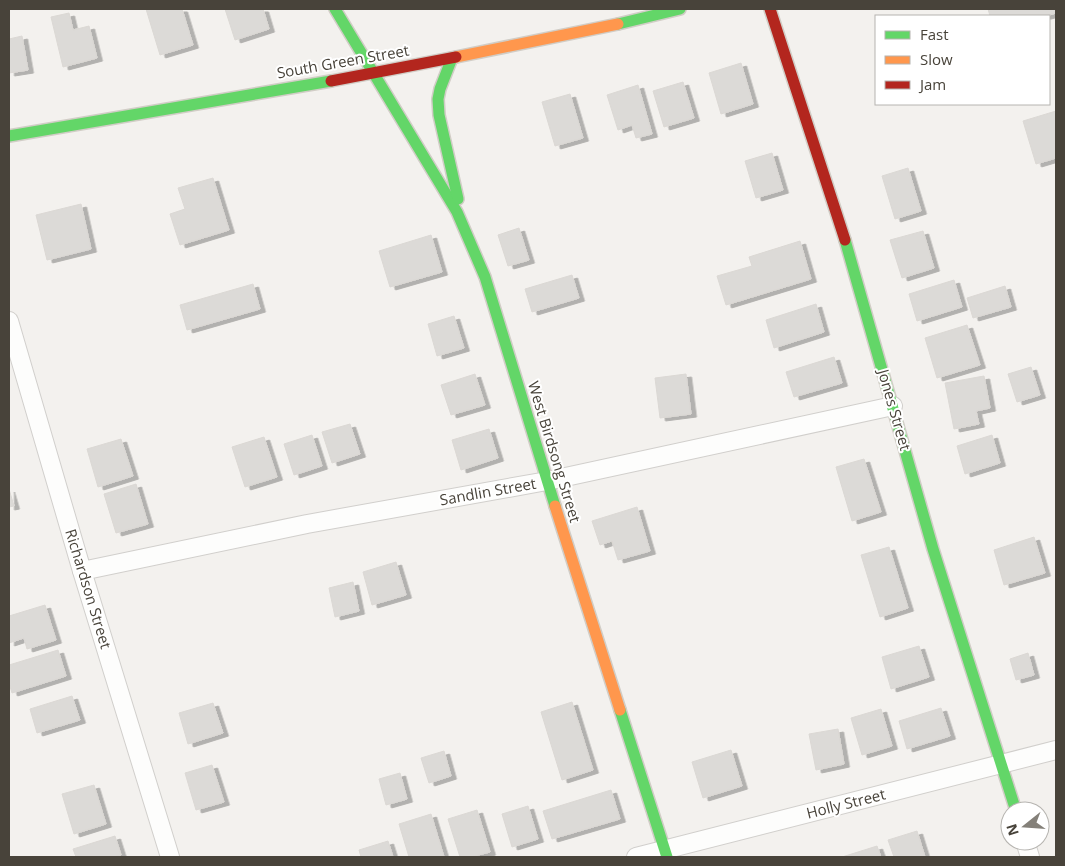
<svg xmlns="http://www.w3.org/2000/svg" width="1065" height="866" font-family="'Open Sans',sans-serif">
	<defs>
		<filter id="shadow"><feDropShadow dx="5.5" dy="3" stdDeviation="0" flood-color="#0004"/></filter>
	</defs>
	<rect width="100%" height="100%" fill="#f3f1ee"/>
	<!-- building -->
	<g fill="#dcdad7" stroke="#dbd8d4" filter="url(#shadow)">
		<polygon points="146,9 182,9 193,45 160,55"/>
		<polygon points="225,9 263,9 269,29 235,40"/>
		<polygon points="988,9 1056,9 1056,13 1046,16 990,16"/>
		<polygon points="69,13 73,30 89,26 97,58 63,67 51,17"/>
		<polygon points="22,36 28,70 9,73 9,39"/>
		<polygon points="741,63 753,104 721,114 709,73"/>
		<polygon points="683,82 694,118 664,127 653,91"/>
		<polygon points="638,85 652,134 636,138 632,125 618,130 607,95"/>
		<polygon points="570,94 583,138 555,146 542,102"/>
		<polygon points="1056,111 1056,158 1036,164 1023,121"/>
		<polygon points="772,153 783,190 756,198 745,161"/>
		<polygon points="908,168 921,211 895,219 882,176"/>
		<polygon points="213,178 229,230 180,245 170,214 185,209 178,188"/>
		<polygon points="81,204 91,249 47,260 36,215"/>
		<polygon points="519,228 529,260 508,266 498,235"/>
		<polygon points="923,231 934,268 902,278 890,240"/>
		<polygon points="431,235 442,272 390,287 379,251"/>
		<polygon points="800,241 811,279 726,305 717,276 752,266 749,257"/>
		<polygon points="572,275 579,298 532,312 525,289"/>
		<polygon points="954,280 962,307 917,321 909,294"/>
		<polygon points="253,284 260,309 187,330 180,305"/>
		<polygon points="1005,286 1011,307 973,318 967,298"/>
		<polygon points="816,304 824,332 774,348 766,320"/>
		<polygon points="454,316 464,348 437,356 428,324"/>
		<polygon points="967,325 980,365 937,378 925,338"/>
		<polygon points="834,357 842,383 794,397 786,372"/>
		<polygon points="1031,367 1040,395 1017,402 1008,374"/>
		<polygon points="475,374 485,405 451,415 441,385"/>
		<polygon points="686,374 691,414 660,418 655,378"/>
		<polygon points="984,376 990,408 976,411 979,424 954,429 945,383"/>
		<polygon points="350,424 360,454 332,463 322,432"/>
		<polygon points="489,429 498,458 461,470 452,440"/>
		<polygon points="312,435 322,466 294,475 284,444"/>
		<polygon points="992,435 1000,463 965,474 957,446"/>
		<polygon points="264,437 277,477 245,487 232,447"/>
		<polygon points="121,439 133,476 98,487 87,449"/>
		<polygon points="864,459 881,512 852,521 836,467"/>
		<polygon points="136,484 148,524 116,533 104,494"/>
		<polygon points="9,489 14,506 9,507"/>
		<polygon points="637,507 650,551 618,560 612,541 600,545 592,521"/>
		<polygon points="1034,537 1045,573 1004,585 994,550"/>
		<polygon points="889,547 908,608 880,617 861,555"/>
		<polygon points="396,562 406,595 372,605 363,572"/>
		<polygon points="353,582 359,611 335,617 329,588"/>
		<polygon points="45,605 56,640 27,649 24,638 9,643 9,616"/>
		<polygon points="919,646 929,677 891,689 882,657"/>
		<polygon points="58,650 66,676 12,693 9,683 9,665"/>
		<polygon points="1028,653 1034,675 1016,680 1010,659"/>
		<polygon points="72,696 80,720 37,733 30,709"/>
		<polygon points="572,702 593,770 562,780 541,712"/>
		<polygon points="213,703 223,733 188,744 179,713"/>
		<polygon points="941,708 950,736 907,749 899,721"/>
		<polygon points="881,709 892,746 862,755 851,718"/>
		<polygon points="838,729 844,764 816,770 809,734"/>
		<polygon points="731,750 742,786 703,798 692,762"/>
		<polygon points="444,751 451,776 429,783 421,758"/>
		<polygon points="212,765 224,802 196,810 185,773"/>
		<polygon points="400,773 407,799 386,805 379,779"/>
		<polygon points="94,785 106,824 74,834 62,794"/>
		<polygon points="611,790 620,819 552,839 543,811"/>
		<polygon points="528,806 538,839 512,847 502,814"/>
		<polygon points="477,810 490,852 471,857 460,857 448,819"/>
		<polygon points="431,814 444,857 409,857 399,824"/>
		<polygon points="917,831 925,857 894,857 888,840"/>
		<polygon points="115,836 121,855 114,857 76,857 73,849"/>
		<polygon points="388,841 393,857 361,857 359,850"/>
		<polygon points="877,846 881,857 842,857"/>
	</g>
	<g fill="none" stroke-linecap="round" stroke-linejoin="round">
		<defs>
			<g id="street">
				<polyline points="9,321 82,571 170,857"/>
				<polyline points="82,571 307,524 547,481 893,406"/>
				<polyline points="1025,841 1030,857"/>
				<polyline points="636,857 1056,750"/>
			</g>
			<g id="fast">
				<polyline points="335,9 457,212 485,277 555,506"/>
				<polyline points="618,24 680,9"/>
				<polyline points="452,58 440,89 438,99 439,115 458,199"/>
				<polyline points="9,136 331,81"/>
				<polyline points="845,240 933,549 1016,811"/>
				<polyline points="620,710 667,857"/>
			</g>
			<g id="slow">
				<polyline points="456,57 618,24"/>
				<polyline points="555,506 620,710"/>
			</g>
			<g id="jam">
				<polyline points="770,9 845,240"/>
				<polyline points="331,81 456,57"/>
			</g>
		</defs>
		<!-- street casing -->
		<use href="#street" stroke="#d1cfcc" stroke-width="20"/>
		<!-- fast casing -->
		<use href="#fast" stroke="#d1cdc6" stroke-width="14"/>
		<!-- slow casing -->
		<use href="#slow" stroke="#d1cdc6" stroke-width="14"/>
		<!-- jam casing -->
		<use href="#jam" stroke="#d1cdc6" stroke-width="14"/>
		<!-- street -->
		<use href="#street" stroke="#fdfdfc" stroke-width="18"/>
		<!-- fast -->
		<use href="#fast" stroke="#63d668" stroke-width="11"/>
		<!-- slow -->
		<use href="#slow" stroke="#ff974d" stroke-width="11"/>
		<!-- jam -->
		<use href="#jam" stroke="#b3261e" stroke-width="11"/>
	</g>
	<g text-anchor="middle" stroke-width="4" stroke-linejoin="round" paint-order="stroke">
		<!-- street labels -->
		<g font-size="15" fill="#48433a" stroke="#fff">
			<text transform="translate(343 62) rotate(-10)" y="5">South Green Street</text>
			<text transform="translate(894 410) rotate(74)" y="5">Jones Street</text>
			<text transform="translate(554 452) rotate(73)" y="5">West Birdsong Street</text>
			<text transform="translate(488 492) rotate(-10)" y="5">Sandlin Street</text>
			<text transform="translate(88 589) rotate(73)" y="5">Richardson Street</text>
			<text transform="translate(846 804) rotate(-14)" y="5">Holly Street</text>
		</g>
	</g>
	<!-- border -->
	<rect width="1065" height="866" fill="none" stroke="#48433a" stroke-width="20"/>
	<!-- legend -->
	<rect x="875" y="15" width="175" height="90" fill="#ffffff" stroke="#b6b4b0"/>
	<rect x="885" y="31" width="25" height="8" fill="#63d668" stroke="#b6b4b0"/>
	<text x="920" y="40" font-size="15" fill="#48433a">Fast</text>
	<rect x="885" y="56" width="25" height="8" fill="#ff974d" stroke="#b6b4b0"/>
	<text x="920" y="65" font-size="15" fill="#48433a">Slow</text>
	<rect x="885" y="81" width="25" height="8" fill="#b3261e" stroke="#b6b4b0"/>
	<text x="920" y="90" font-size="15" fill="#48433a">Jam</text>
	<!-- north arrow -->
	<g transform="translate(1025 826) rotate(253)"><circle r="24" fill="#ffffff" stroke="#b6b4b0"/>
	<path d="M0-4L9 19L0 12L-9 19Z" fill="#848079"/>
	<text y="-8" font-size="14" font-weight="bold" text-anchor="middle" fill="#48433a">N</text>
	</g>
</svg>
